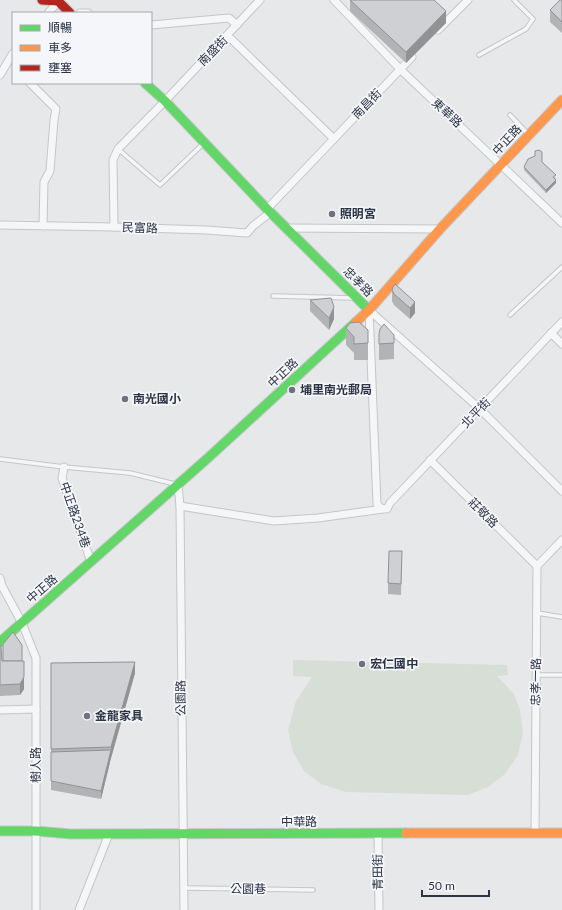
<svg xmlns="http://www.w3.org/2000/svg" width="562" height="910" font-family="Lato,'Noto Sans TC',sans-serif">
	<rect width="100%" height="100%" fill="#e6e8ea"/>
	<!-- green -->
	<polygon fill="#d6ded6" points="293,660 507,665 508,675 497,676 514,694 520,710 523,733 518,755 505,774 488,787 468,795 346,792 321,784 304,771 293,752 288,730 296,701 312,677 293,676"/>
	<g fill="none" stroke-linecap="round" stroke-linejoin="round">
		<defs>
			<g id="lane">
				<polyline points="479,55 526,29 533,19 514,0"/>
				<polyline points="510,115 528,134"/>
				<polyline points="118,149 160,185 204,143"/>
				<polyline points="273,296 354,298"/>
				<polyline points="510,315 562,267"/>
				<polyline points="0,459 64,467 130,473 175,484"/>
				<polyline points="537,613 562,617"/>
				<polyline points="536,675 562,675"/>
				<polyline points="184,888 313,890"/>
			</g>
			<g id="street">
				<polyline points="334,0 401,70 562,223"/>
				<polyline points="48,13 60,0"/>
				<polyline points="80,13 88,13"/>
				<polyline points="151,25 229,18 237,25"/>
				<polyline points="438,30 468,0"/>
				<polyline points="228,36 334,139"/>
				<polyline points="0,75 13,53"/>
				<polyline points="30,83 56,109 54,120 50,171 44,182 43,226"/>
				<polyline points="267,209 412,57"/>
				<polyline points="0,225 114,227 206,230 247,233 253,226 271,212"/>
				<polyline points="114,227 113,160 118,149 165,101 260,0"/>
				<polyline points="287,228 440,229"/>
				<path d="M 369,310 L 377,504 C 380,508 382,509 387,509 L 390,503 L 562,322"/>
				<polyline points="369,310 480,409 562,491"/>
				<polyline points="551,333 562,344"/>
				<polyline points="430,460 537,566"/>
				<polyline points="64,467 62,478 91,562"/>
				<polyline points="178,485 180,506 184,910"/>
				<polyline points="180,506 274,521 318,518 383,509"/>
				<polyline points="0,578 2,586 22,623 36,658 36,910"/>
				<polyline points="0,710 36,709"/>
				<polyline points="535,833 537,566 562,540"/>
				<polyline points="378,834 379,910"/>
				<polyline points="79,910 109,834"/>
			</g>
			<g id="fast">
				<polyline points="145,83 165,101 267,209 369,310"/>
				<polyline points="0,642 209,457 356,322"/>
				<polyline points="0,831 36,831 71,834 406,833"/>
			</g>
			<g id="slow">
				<polyline points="356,322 369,310 440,229 562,100"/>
				<polyline points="406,833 562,833"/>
			</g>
			<polyline id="jam" points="42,0 58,1 70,13"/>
		</defs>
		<!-- lane casing -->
		<use href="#lane" stroke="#c4c6c8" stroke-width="5.5"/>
		<!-- street casing -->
		<use href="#street" stroke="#c4c6c8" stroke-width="9"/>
		<!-- fast casing -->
		<use href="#fast" stroke="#c4c6c8" stroke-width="11"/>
		<!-- slow casing -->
		<use href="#slow" stroke="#c4c6c8" stroke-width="11"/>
		<!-- jam casing -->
		<use href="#jam" stroke="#c4c6c8" stroke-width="11"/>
		<!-- lane -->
		<use href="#lane" stroke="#f5f6f7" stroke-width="3.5"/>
		<!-- street -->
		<use href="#street" stroke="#f5f6f7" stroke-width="7"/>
		<!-- fast -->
		<use href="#fast" stroke="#63d668" stroke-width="9"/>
		<!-- slow -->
		<use href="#slow" stroke="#ff974d" stroke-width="9"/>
		<!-- jam -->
		<use href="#jam" stroke="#b3261e" stroke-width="9"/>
	</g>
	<!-- wall -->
	<g fill="#b1b3b5">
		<polygon points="350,0 446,23 406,63 350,11"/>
		<polygon points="562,0 562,33 550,22 550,10"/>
		<polygon points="524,167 556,178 555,179 556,183 546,193 524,170"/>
		<polygon points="392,290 415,313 410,319 394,305 392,301"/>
		<polygon points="310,300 334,319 329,330 310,311"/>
		<polygon points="346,328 368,330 368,360 354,360 354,353 346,345"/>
		<polygon points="379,334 394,343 394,359 379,360"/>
		<polygon points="402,562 401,595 388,594 388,583"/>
		<polygon points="0,646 2,661 22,661 24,689 20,695 0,696"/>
		<polygon points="51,663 135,673 111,758 101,799 51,790"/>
	</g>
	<!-- shaded-wall -->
	<g fill="#909294">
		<polygon points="446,11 446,23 406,63 406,52"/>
		<polygon points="556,180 556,183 546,193 546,190"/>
		<polygon points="415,302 415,313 410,319 410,308"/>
		<polygon points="334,307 334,319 329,330 329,318"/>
		<polygon points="135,662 135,673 111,758 111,747"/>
		<polygon points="24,677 24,689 20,695 20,684"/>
		<polygon points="111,750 111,758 101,799 101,791"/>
	</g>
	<!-- building -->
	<g fill="#ced0d3" stroke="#909294">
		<polygon points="350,0 434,0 446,11 406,52"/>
		<polygon points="560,0 562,0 562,22 550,10"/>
		<polygon points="539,150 542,152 542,162 556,175 553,177 556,180 546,190 524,167 528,159 535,156 535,151"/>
		<polygon points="395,284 415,302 410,308 394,294 392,290 393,287"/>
		<polygon points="331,298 334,307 329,318 310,300"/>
		<polygon points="359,322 368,330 368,343 354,344 354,337 346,328 350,323"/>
		<polygon points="384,324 394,335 394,343 379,344 379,334 380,329"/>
		<polygon points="389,551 402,551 401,584 388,583"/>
		<polygon points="13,632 22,645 22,661 3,661 3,644"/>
		<polygon points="0,646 1,646 2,661 24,661 24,677 20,684 0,685"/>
		<polygon points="135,662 111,747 51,749 51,663"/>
		<polygon points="111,750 101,791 51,781 51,752"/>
	</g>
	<!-- markers -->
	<g fill="#6c737f" stroke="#f4f6f9" stroke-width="1.5">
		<circle cx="332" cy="214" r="4"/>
		<circle cx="292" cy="390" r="4"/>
		<circle cx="125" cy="399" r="4"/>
		<circle cx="362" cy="664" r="4"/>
		<circle cx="87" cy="716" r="4"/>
	</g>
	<g text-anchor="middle" stroke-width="3.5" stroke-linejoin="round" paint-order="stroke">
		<!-- street labels -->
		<g font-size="12" fill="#2b3445" stroke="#f4f6f9">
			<text transform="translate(213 51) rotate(-46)" y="4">南盛街</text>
			<text transform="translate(367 104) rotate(-46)" y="4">南昌街</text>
			<text transform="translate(447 113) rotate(43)" y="4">東華路</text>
			<text transform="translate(507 140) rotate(-47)" y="4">中正路</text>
			<text transform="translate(140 228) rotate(2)" y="4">民富路</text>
			<text transform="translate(358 282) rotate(45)" y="4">忠孝路</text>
			<text transform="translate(283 373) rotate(-43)" y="4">中正路</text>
			<text transform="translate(476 413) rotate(-46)" y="4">北平街</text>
			<text transform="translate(483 513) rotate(45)" y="4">莊敬路</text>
			<text transform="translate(75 515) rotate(71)" y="4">中正路234巷</text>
			<text transform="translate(42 589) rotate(-41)" y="4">中正路</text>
			<text transform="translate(536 682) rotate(-89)" y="4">忠孝一路</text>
			<text transform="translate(181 698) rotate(-91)" y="4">公園路</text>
			<text transform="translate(36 765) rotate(-90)" y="4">樹人路</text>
			<text x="299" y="826">中華路</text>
			<text transform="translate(378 872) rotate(-91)" y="4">青田街</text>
			<text transform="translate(248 889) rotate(1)" y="4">公園巷</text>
		</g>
		<!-- poi labels -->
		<g font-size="12" font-weight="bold" fill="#2b3445" stroke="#f4f6f9" text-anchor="start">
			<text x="340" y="218">照明宮</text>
			<text x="300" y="394">埔里南光郵局</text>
			<text x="133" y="403">南光國小</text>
			<text x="370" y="668">宏仁國中</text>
			<text x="95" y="720">金龍家具</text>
		</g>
	</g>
	<!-- legend -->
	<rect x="12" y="12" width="140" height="72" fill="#f4f6f9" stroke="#a4a8b1"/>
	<rect x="20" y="25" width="20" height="6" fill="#63d668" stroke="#a4a8b1"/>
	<text x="48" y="32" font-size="12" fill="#2b3445">順暢</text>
	<rect x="20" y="45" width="20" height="6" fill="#ff974d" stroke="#a4a8b1"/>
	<text x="48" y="52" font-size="12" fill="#2b3445">車多</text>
	<rect x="20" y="65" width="20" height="6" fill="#b3261e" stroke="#a4a8b1"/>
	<text x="48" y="72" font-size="12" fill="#2b3445">壅塞</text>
	<!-- scale -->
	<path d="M422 890v6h67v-6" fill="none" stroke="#2b3445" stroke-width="2"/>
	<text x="428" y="890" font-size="12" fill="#2b3445" stroke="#f4f6f9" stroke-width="3" paint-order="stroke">50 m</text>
</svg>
